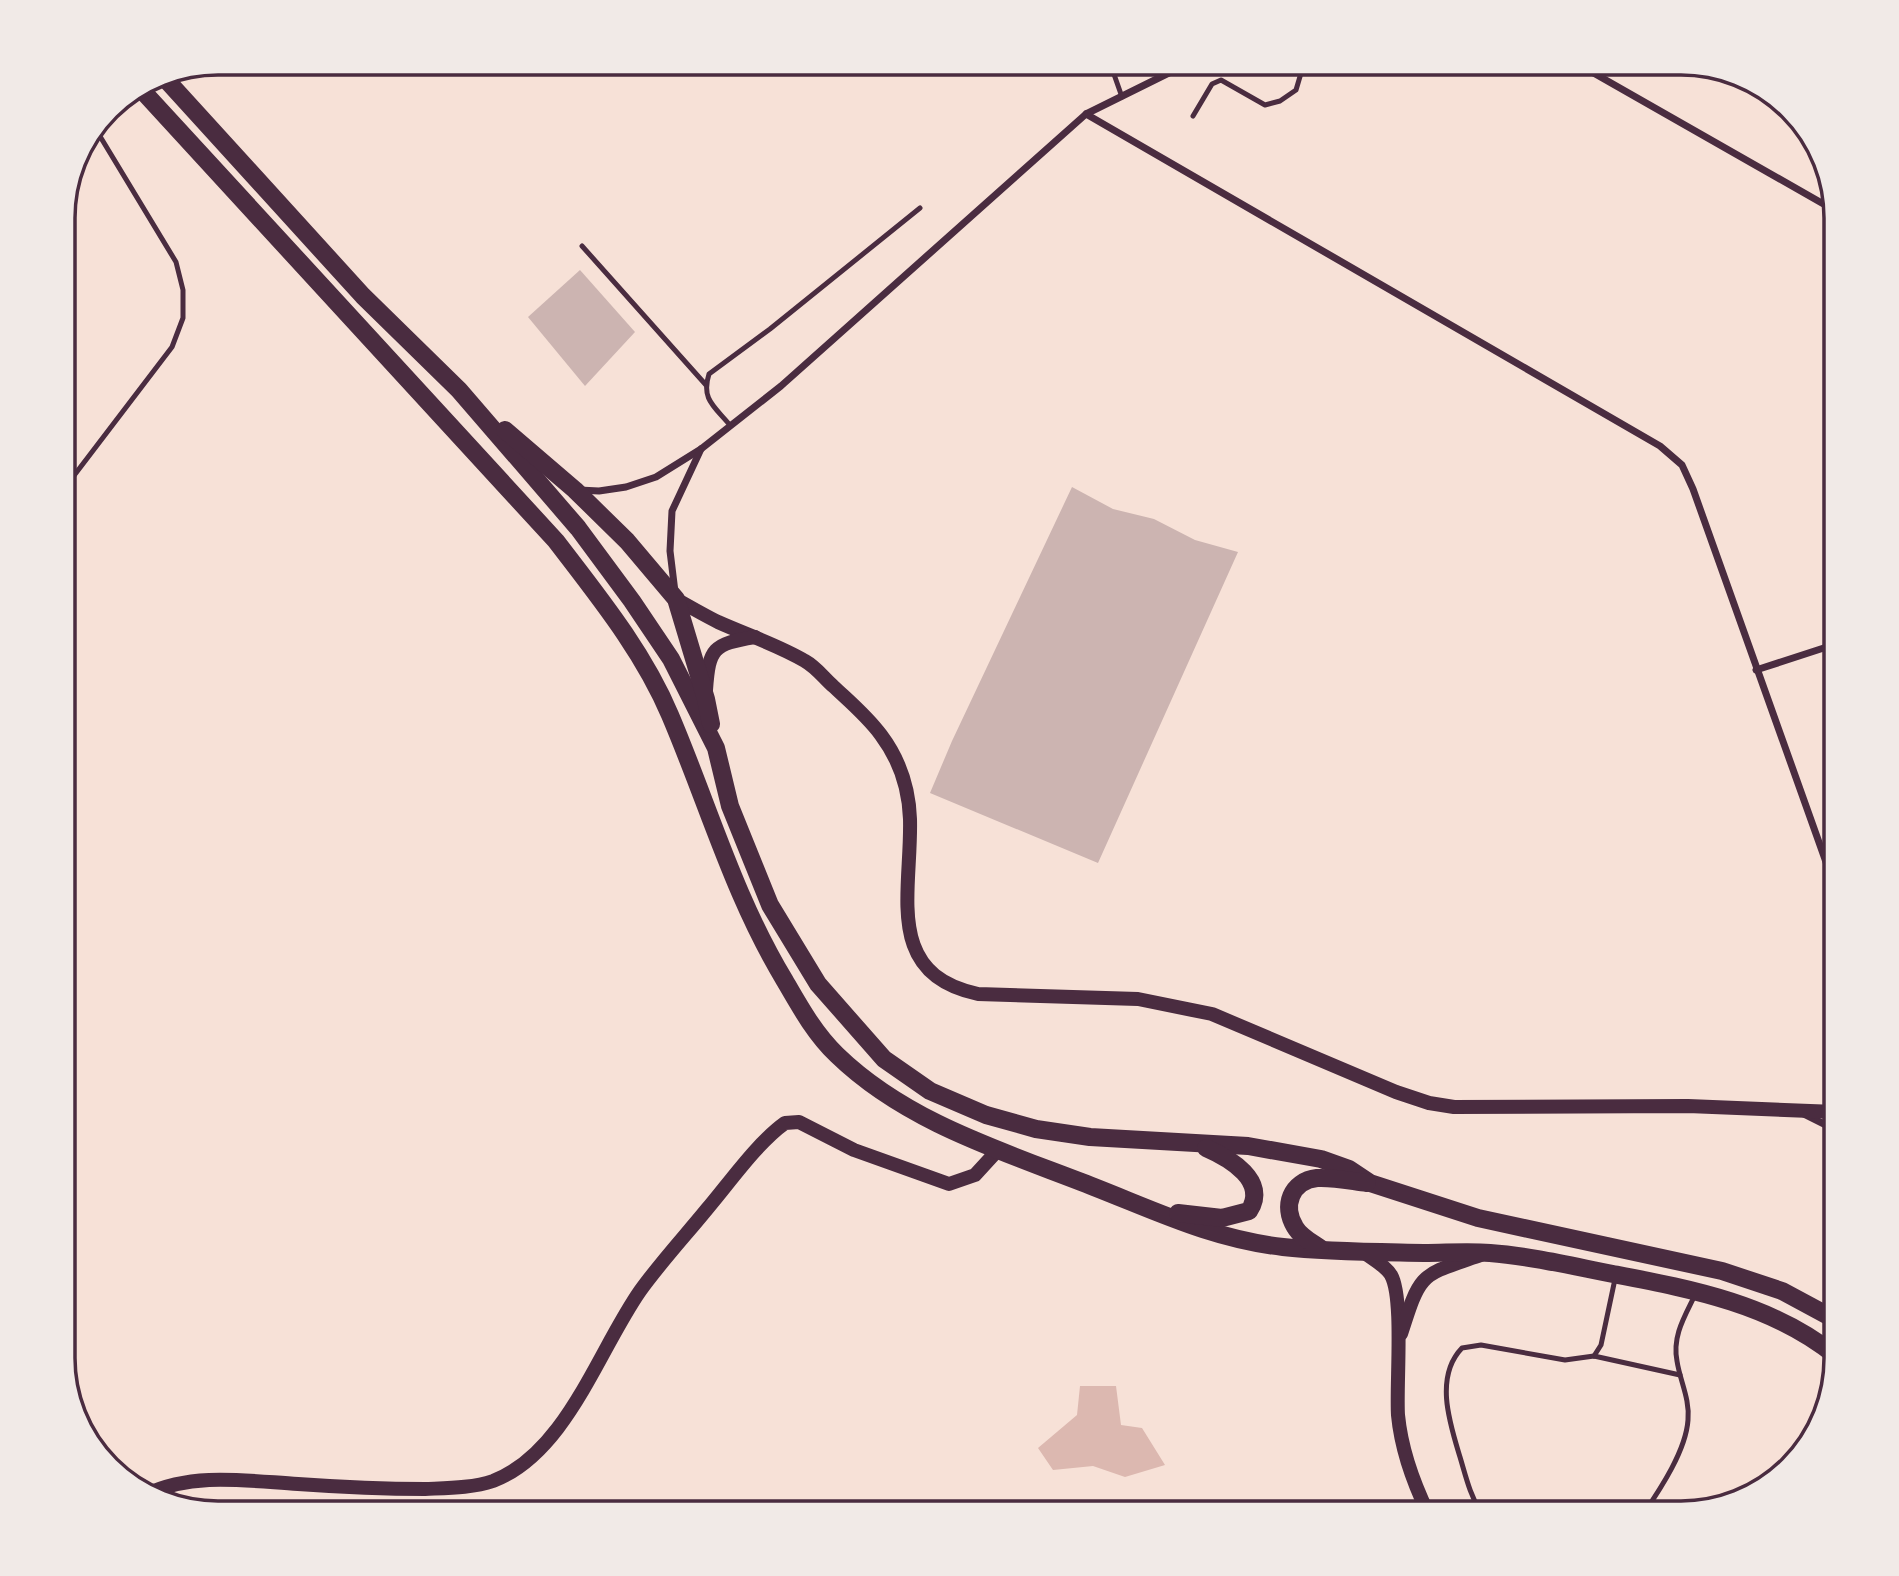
<svg xmlns="http://www.w3.org/2000/svg" width="1899" height="1576" font-family="Lora,serif">
	<rect width="100%" height="100%" fill="#f7e1d7"/>
	<!-- water -->
	<polygon fill="#dcb8b0" points="1080,1386 1116,1386 1121,1425 1142,1428 1165,1465 1125,1477 1093,1466 1053,1470 1038,1448 1077,1415"/>
	<!-- building -->
	<g fill="#ccb4b1">
		<polygon points="580,270 635,332 585,386 528,317"/>
		<polygon points="1072,487 1113,509 1154,519 1195,540 1238,552 1098,863 930,793 952,741"/>
	</g>
	<g fill="none" stroke-linecap="round" stroke-linejoin="round">
		<!-- service -->
		<g stroke="#4a2c40" stroke-width="5">
			<polyline points="1110,63 1122,97"/>
			<polyline points="1193,116 1212,84 1221,80 1265,105 1280,101 1296,90 1304,63"/>
			<polyline points="582,246 706,385"/>
			<path d="M 729,424 C 714,406 701,399 709,374 L 770,329 L 920,208"/>
			<polyline points="63,490 172,347 183,318 183,290 176,262 95,128"/>
			<polyline points="1594,1356 1601,1345 1615,1279"/>
			<path d="M 1481,1513 C 1470,1495 1466,1477 1460,1457 C 1450,1424 1434,1377 1462,1348 L 1481,1345 L 1565,1360 L 1594,1356 L 1680,1375"/>
			<path d="M 1644,1513 C 1661,1488 1686,1450 1688,1420 C 1690,1399 1680,1381 1677,1361 C 1672,1336 1685,1316 1695,1295"/>
		</g>
		<!-- minor -->
		<g stroke="#4a2c40" stroke-width="7">
			<polyline points="1576,63 1834,210"/>
			<polyline points="1086,114 1660,446 1682,465 1693,489 1836,890"/>
			<polyline points="579,490 599,491 626,487 656,477 701,449 781,386 1086,114 1189,63"/>
			<polyline points="675,592 670,551 672,511 701,449"/>
			<polyline points="1756,670 1836,644"/>
			<polyline points="1804,1114 1836,1130"/>
		</g>
		<!-- secondary -->
		<g stroke="#4a2c40" stroke-width="14">
			<path d="M 676,599 C 690,607 704,615 718,622 C 747,635 778,645 805,661 C 816,667 824,678 833,686 C 850,702 867,716 881,735 C 899,759 909,789 910,819 C 912,892 883,974 978,994 L 1138,999 L 1212,1014 L 1396,1092 L 1429,1103 L 1454,1107 L 1688,1106 L 1836,1112"/>
			<path d="M 706,690 C 709,648 713,644 755,637"/>
			<path d="M 1362,1251 C 1371,1258 1385,1265 1391,1275 C 1404,1298 1396,1384 1398,1415 C 1401,1447 1414,1484 1428,1513"/>
			<path d="M 1401,1334 C 1421,1271 1420,1276 1481,1255"/>
			<path d="M 147,1494 C 193,1472 248,1481 298,1484 C 340,1487 383,1489 425,1489 C 447,1488 473,1488 493,1481 C 566,1453 598,1351 640,1291 C 660,1263 685,1236 707,1209 C 730,1182 757,1143 785,1123 L 799,1122 L 854,1150 L 949,1184 L 975,1175 L 997,1151"/>
		</g>
		<!-- trunk -->
		<g stroke="#4a2c40" stroke-width="18">
			<polyline points="161,74 363,296 459,390 578,528 632,601 671,659 716,748 730,806 770,905 818,984 884,1059 930,1091 986,1115 1036,1129 1090,1137 1248,1146 1321,1159 1349,1169 1370,1183 1478,1218 1722,1271 1782,1291 1836,1320"/>
			<path d="M 139,87 L 556,541 C 598,596 643,651 670,715 C 708,804 734,897 785,981 C 800,1007 815,1034 837,1055 C 907,1123 1005,1152 1094,1187 C 1158,1212 1213,1239 1283,1247 C 1329,1252 1377,1252 1424,1253 C 1446,1253 1468,1251 1490,1253 C 1531,1256 1572,1266 1613,1274 C 1691,1289 1772,1304 1836,1356"/>
			<polyline points="505,430 575,490 627,541 676,599 706,699 711,724"/>
			<path d="M 1178,1213 L 1222,1218 L 1249,1211 C 1269,1181 1229,1158 1206,1148"/>
			<path d="M 1320,1248 C 1311,1242 1300,1236 1295,1227 C 1282,1206 1291,1181 1317,1178 C 1333,1177 1351,1181 1367,1183"/>
		</g>
	</g>
	<!-- crop -->
	<path d="M0 0H1899V1576H0ZM218 75H1681A143 143 0 0 1 1824 218V1358A143 143 0 0 1 1681 1501H218A143 143 0 0 1 75 1358V218A143 143 0 0 1 218 75Z" fill="#f1eae7" fill-rule="evenodd"/>
	<path fill="none" stroke="#4a2c40" stroke-width="3.5" d="M218 75H1681A143 143 0 0 1 1824 218V1358A143 143 0 0 1 1681 1501H218A143 143 0 0 1 75 1358V218A143 143 0 0 1 218 75Z"/>
</svg>
